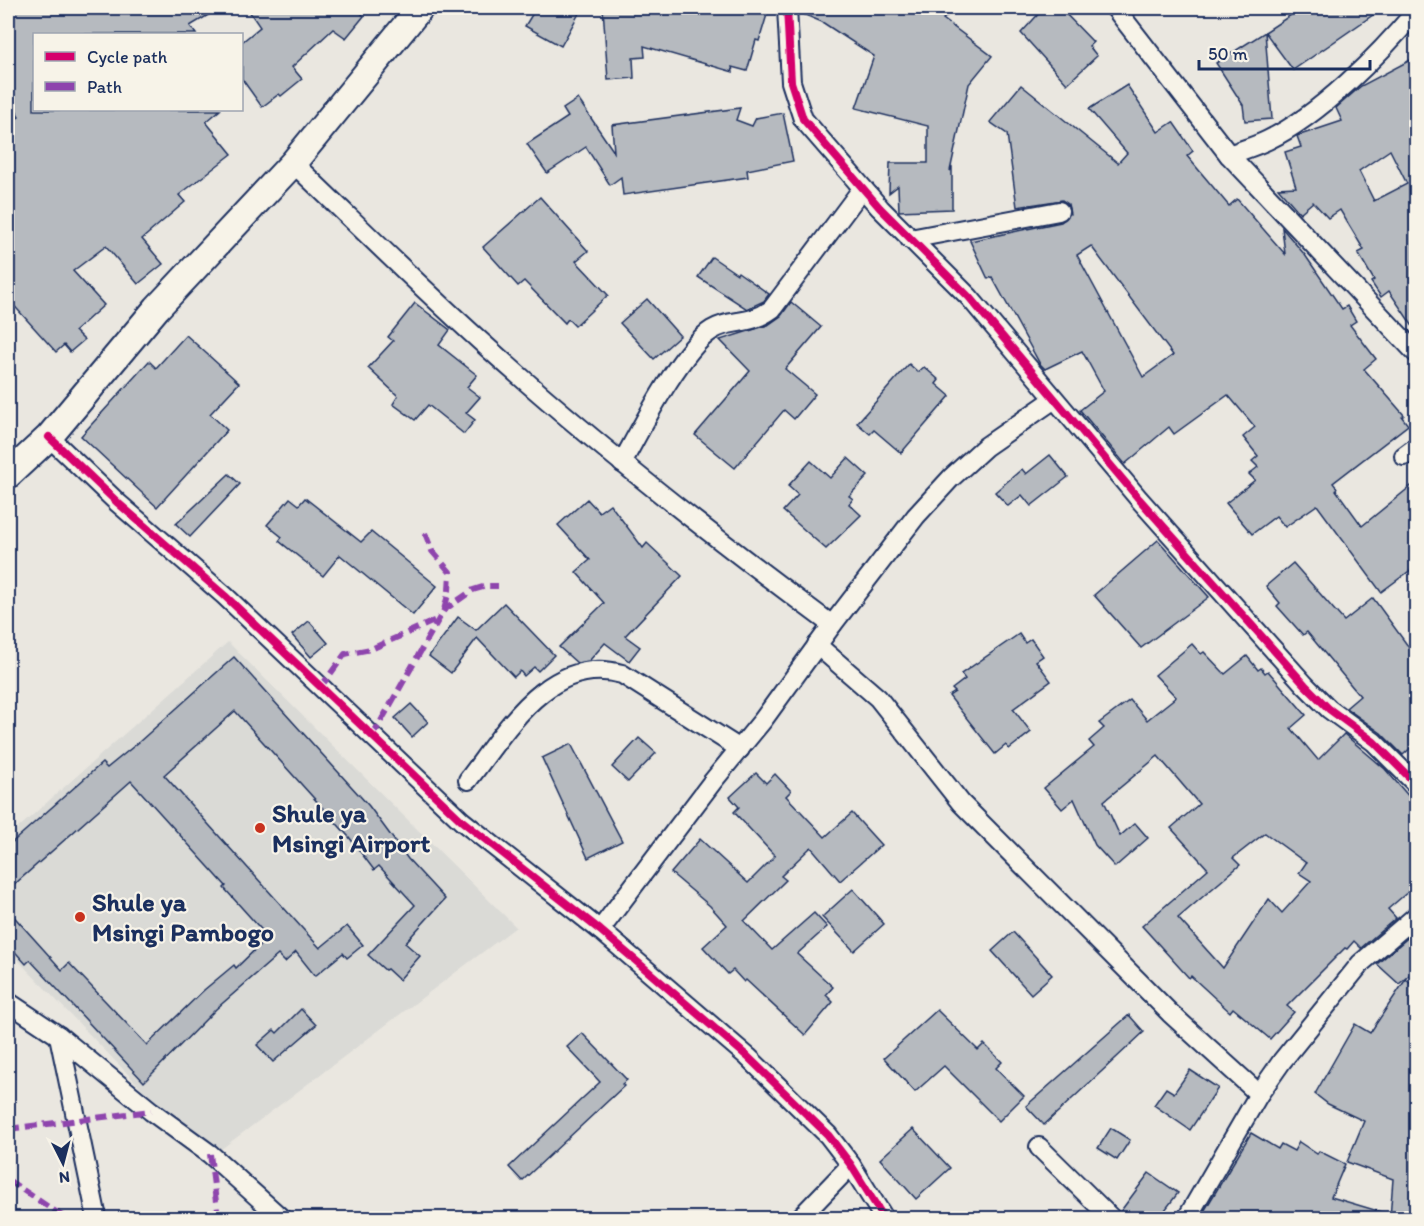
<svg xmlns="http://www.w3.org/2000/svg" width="1424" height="1226" font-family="Itim,sans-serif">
	<rect width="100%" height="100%" fill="#eae7e0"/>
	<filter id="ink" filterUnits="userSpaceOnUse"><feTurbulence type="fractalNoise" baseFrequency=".0167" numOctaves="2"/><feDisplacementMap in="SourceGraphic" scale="12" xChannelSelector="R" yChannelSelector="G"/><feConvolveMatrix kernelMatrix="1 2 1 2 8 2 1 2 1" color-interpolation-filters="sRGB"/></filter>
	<g filter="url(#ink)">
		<!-- built -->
		<polygon fill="#dadad6" points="228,642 516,927 220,1150 152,1099 8,950 8,837"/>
		<!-- building -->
		<g fill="#b6babf" stroke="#1b2f5e" stroke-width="1.5" fill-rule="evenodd">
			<polygon points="8,8 220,8 190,26 196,34 34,34 34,110 220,110 206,122 232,154 179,195 185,202 142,239 163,264 138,284 106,246 73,271 104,305 75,331 84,340 70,352 64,345 56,352 8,299 8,122 19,117 8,90"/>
			<polygon points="247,8 355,8 364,16 346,38 333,29 292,67 302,79 281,96 279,94 262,107 242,79 242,42 260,27"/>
			<polygon points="536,8 582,8 561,46 525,26"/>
			<polygon points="603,8 769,8 759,41 756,40 747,71 732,67 733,72 644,46 645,57 633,58 634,78 608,80"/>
			<polygon points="798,8 957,8 943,19 992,56 969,84 950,171 952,168 952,209 899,211 898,186 889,193 890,163 928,163 928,126 856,108 874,56 822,22 798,12"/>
			<polygon points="1044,8 1060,8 1093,42 1089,46 1097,56 1067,84 1021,33"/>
			<polygon points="1287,8 1383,8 1293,70 1265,32 1291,15"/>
			<polygon points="1265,32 1272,119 1245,121 1243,105 1216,63"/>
			<path d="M 1416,57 L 1416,331 L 1389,291 L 1381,297 L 1371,282 L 1374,280 L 1358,253 L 1364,250 L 1340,210 L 1328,218 L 1313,202 L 1300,213 L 1278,188 L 1296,187 L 1285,152 L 1301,147 L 1297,136 L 1342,121 L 1336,108 L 1361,86 ZM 1390,150 L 1407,184 L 1374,201 L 1359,171 Z"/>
			<path d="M 1021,85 L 1118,163 L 1127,153 L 1089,109 L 1127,85 L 1158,132 L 1173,122 L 1193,151 L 1187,156 L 1229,206 L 1237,199 L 1285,254 L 1282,228 L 1305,255 L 1342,309 L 1347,306 L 1356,321 L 1350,325 L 1376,359 L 1364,369 L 1404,415 L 1402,417 L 1408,425 L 1333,483 L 1337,488 L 1336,490 L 1362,526 L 1416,482 L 1416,566 L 1381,592 L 1317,505 L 1285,527 L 1276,516 L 1252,534 L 1226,503 L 1255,480 L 1249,474 L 1258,467 L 1252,461 L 1258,456 L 1243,437 L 1255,427 L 1228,395 L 1174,434 L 1169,427 L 1125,464 L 1080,410 L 1104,391 L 1082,351 L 1045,369 L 1040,364 L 992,277 L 988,279 L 970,241 L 1061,222 L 1070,214 L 1068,204 L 1062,200 L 1017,207 L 1007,134 L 990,122 ZM 1091,246 L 1173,355 L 1143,377 L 1077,255 Z"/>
			<polygon points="578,99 614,152 612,125 740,108 736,120 752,126 756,118 783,113 793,161 747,170 748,177 623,195 621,177 610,185 586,147 547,173 527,144 568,117 563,109"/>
			<polygon points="540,197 588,251 576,261 608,295 575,326 568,319 565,323 524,281 518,286 483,247"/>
			<polygon points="712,257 737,274 738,272 769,294 764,301 747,309 698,277"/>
			<polygon points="647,299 680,336 654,359 620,323"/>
			<polygon points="791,302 821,327 785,369 815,394 794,419 784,410 735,468 695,435 750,371 720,340 768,325 781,316"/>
			<polygon points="415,303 450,330 439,345 477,375 467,387 480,397 466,413 475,420 464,434 428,405 415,420 393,404 398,396 368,368 393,341 388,337"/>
			<polygon points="186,335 239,383 210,414 227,430 157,507 81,436 149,361 156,368"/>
			<polygon points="909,364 918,372 924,367 939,380 936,384 950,396 901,453 874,430 870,434 857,423"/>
			<polygon points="1050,455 1068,477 1031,506 1022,495 1008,506 995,492 1022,469 1026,474"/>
			<polygon points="848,458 868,476 849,496 853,499 849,504 861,515 826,549 783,511 798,495 788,486 811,461 830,478"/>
			<polygon points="229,474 240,484 190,537 176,524"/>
			<polygon points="290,498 299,505 305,498 361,542 371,532 437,586 413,615 340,555 323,576 279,541 282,537 267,525"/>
			<polygon points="587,499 599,512 610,504 643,548 647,543 682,576 625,636 640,647 629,661 605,643 589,661 577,663 559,647 604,603 576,572 590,560 558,525"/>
			<polygon points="1158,540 1209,597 1141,648 1094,595"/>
			<polygon points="1293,563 1344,621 1373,598 1416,657 1416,743 1403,755 1381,733 1346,708 1360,696 1307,632 1303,635 1277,606 1280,603 1266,586"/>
			<polygon points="504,603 554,655 538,671 534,667 524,676 520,671 514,677 477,638 451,673 429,656 458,617 476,630"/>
			<polygon points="309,621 328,643 311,657 292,635"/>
			<polygon points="1019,634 1025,643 1031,639 1043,656 1036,661 1051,681 1013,709 1031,732 1009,749 1006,745 995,754 949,696 955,692 952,689 965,679 961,674"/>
			<path d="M 1192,644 L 1201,654 L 1204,652 L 1225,674 L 1247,656 L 1258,670 L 1261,668 L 1265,673 L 1268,671 L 1306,715 L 1291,728 L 1318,760 L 1344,734 L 1385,769 L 1411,799 L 1409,801 L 1416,812 L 1416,885 L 1388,909 L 1396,918 L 1361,948 L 1354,941 L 1347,949 L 1345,948 L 1287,1006 L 1294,1012 L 1270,1039 L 1233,1008 L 1230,1012 L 1191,976 L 1189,978 L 1142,926 L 1208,869 L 1171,828 L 1199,804 L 1158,756 L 1104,801 L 1120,836 L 1135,823 L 1148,838 L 1115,867 L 1095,845 L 1074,799 L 1062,809 L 1044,788 L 1094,747 L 1089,741 L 1104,728 L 1099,723 L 1130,700 L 1147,720 L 1176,697 L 1155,675 ZM 1265,833 L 1306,863 L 1299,873 L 1311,881 L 1282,913 L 1269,899 L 1223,968 L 1178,918 L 1240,865 L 1233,858 Z"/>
			<polygon points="234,657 369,806 408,859 445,899 405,943 420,956 399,980 387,969 385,970 368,955 415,905 379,866 374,870 349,837 235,711 164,775 320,948 347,926 363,945 347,958 343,953 315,976 296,952 285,962 278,955 216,1009 144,1082 30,960 26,964 8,944 8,910 62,970 69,963 147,1045 204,990 234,965 236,968 268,937 224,888 226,886 131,781 8,890 8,846 102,763 107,768 139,742"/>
			<polygon points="411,704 428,722 412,737 395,718"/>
			<polygon points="639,738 656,753 628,782 612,767"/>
			<polygon points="571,744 622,841 588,858 542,758"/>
			<polygon points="756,773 766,783 775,774 791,791 786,796 825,837 852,813 881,845 840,881 811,847 781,876 786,880 744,921 772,950 814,913 827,927 797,954 833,987 826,995 833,1002 805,1035 746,980 744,982 733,970 728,974 703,947 727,925 710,906 671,873 700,839 748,883 775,856 734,812 739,807 730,797"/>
			<polygon points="853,889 884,924 854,951 822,917"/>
			<polygon points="1013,932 1052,975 1031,994 992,951"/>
			<polygon points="1411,935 1416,942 1416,969 1399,984 1377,964"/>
			<polygon points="1406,979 1416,989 1416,1218 1390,1218 1393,1179 1347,1162 1364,1121 1328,1104 1315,1094 1355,1024 1370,1033"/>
			<polygon points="301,1009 316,1025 273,1062 257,1045 274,1030 277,1033"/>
			<polygon points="937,1010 978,1050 984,1044 1002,1062 996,1068 1024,1096 999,1121 944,1066 915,1092 884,1058"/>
			<polygon points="1129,1015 1144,1032 1044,1125 1026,1106"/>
			<polygon points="582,1033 627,1080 622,1084 624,1086 522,1181 509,1167 600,1082 567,1047"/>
			<polygon points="1190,1070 1218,1088 1190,1130 1154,1105 1166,1088 1174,1093"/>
			<polygon points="1111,1128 1130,1140 1117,1160 1098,1148"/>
			<polygon points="913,1129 950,1168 916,1199 880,1159"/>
			<polygon points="1251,1133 1278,1149 1281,1144 1294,1151 1299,1142 1317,1154 1319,1151 1345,1164 1331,1197 1388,1214 1387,1218 1200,1218"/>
			<polygon points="1149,1173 1178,1193 1159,1218 1122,1218 1120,1212"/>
		</g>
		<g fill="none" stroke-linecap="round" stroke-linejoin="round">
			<defs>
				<g id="street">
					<polyline points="787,8 791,82 803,119 880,208 969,297 1139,499 1305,685 1329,709 1374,742 1416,784"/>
					<polyline points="1115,8 1229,155 1416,353"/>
					<path d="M 1229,155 C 1242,150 1256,146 1268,140 C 1320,115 1379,55 1416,11"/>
					<path d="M 293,163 C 358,225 421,288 488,348 C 597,446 713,537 832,625"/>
					<polyline points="910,239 1059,211"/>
					<polyline points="49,437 118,503 225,596 462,821 600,930 748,1057 828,1135 851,1165 884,1218"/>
					<polyline points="1404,456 1416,447"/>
					<path d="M 622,463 C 640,430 681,349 712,330 C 732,318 747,327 772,309 L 862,189"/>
					<polyline points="817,645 878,698 961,803 1170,1013 1259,1094"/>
					<path d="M 468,780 C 506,731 549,654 622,674 L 740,749"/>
					<polyline points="600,930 713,781 763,720 832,625 916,516 951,478 985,447 1053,400"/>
					<polyline points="8,1002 59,1036 151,1111 210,1154 281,1218"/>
					<polyline points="59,1036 97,1218"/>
					<polyline points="1039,1147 1111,1218"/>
					<polyline points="800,1218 851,1165"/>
					<polyline points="1187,1218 1259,1094 1282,1061 1361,963 1416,916"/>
				</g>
				<polyline id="secondary" points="8,475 49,437 157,308 293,163 420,8"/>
			</defs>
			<!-- street casing -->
			<use href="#street" stroke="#1b2f5e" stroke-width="22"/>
			<!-- secondary casing -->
			<use href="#secondary" stroke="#1b2f5e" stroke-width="30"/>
			<!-- street -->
			<use href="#street" stroke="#f7f3e8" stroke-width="18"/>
			<!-- secondary -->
			<use href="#secondary" stroke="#f7f3e8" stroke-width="26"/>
			<!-- quiet -->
			<g stroke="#8e44ad" stroke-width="6" stroke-dasharray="12 6" stroke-linecap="butt">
				<polyline points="425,533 432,551 450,572 449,591 444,610"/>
				<polyline points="320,688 345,654 371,649 436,620"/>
				<polyline points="372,737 444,610 473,590 486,586 498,586"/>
				<polyline points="8,1129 151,1111"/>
				<polyline points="210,1154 218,1218"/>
				<polyline points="8,1180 65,1218"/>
			</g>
			<defs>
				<g id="cycleway">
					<polyline points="787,8 791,82 803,119 880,208 969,297 1139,499 1305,685 1329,709 1374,742 1416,784"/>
					<polyline points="49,437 118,503 225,596 462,821 600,930 748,1057 828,1135 851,1165 884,1218"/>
				</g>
			</defs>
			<!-- cycleway casing -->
			<use href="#cycleway" stroke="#f7f3e8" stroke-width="11"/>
			<!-- cycleway -->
			<use href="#cycleway" stroke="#d6006c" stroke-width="8"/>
		</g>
	</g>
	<!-- markers -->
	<g fill="#c8321e" stroke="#f7f3e8" stroke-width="2">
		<circle cx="260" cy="828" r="6"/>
		<circle cx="80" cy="917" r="6"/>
	</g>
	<g text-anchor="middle" stroke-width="4.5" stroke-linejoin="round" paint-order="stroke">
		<!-- poi labels -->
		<g font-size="26" font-weight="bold" fill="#1b2f5e" stroke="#f7f3e8" text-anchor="start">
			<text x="272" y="822">Shule ya<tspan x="272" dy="30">Msingi Airport</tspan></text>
			<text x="92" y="911">Shule ya<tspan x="92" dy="30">Msingi Pambogo</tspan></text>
		</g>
	</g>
	<!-- margin -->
	<rect width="1424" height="1226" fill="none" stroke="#f7f3e8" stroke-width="30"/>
	<rect x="15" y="15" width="1394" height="1196" fill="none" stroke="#1b2f5e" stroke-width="2" filter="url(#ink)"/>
	<!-- legend -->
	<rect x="33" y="33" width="210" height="78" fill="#f7f3e8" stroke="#9fa5b1" stroke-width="1.5"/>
	<rect x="45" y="52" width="30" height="9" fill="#d6006c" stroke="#9fa5b1" stroke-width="1.5"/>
	<text x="87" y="63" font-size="18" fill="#1b2f5e">Cycle path</text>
	<rect x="45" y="82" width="30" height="9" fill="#8e44ad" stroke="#9fa5b1" stroke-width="1.5"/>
	<text x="87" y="93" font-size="18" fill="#1b2f5e">Path</text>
	<!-- north arrow -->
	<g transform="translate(63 1163) rotate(174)" stroke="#f7f3e8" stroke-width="4.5" paint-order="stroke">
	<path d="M0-4.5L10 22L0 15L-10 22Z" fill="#1b2f5e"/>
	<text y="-9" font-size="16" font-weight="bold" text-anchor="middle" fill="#1b2f5e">N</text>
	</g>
	<!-- scale -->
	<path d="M1199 60v9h171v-9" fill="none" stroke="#1b2f5e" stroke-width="3"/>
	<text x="1208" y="60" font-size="18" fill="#1b2f5e" stroke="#f7f3e8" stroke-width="4.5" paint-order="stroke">50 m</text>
</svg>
